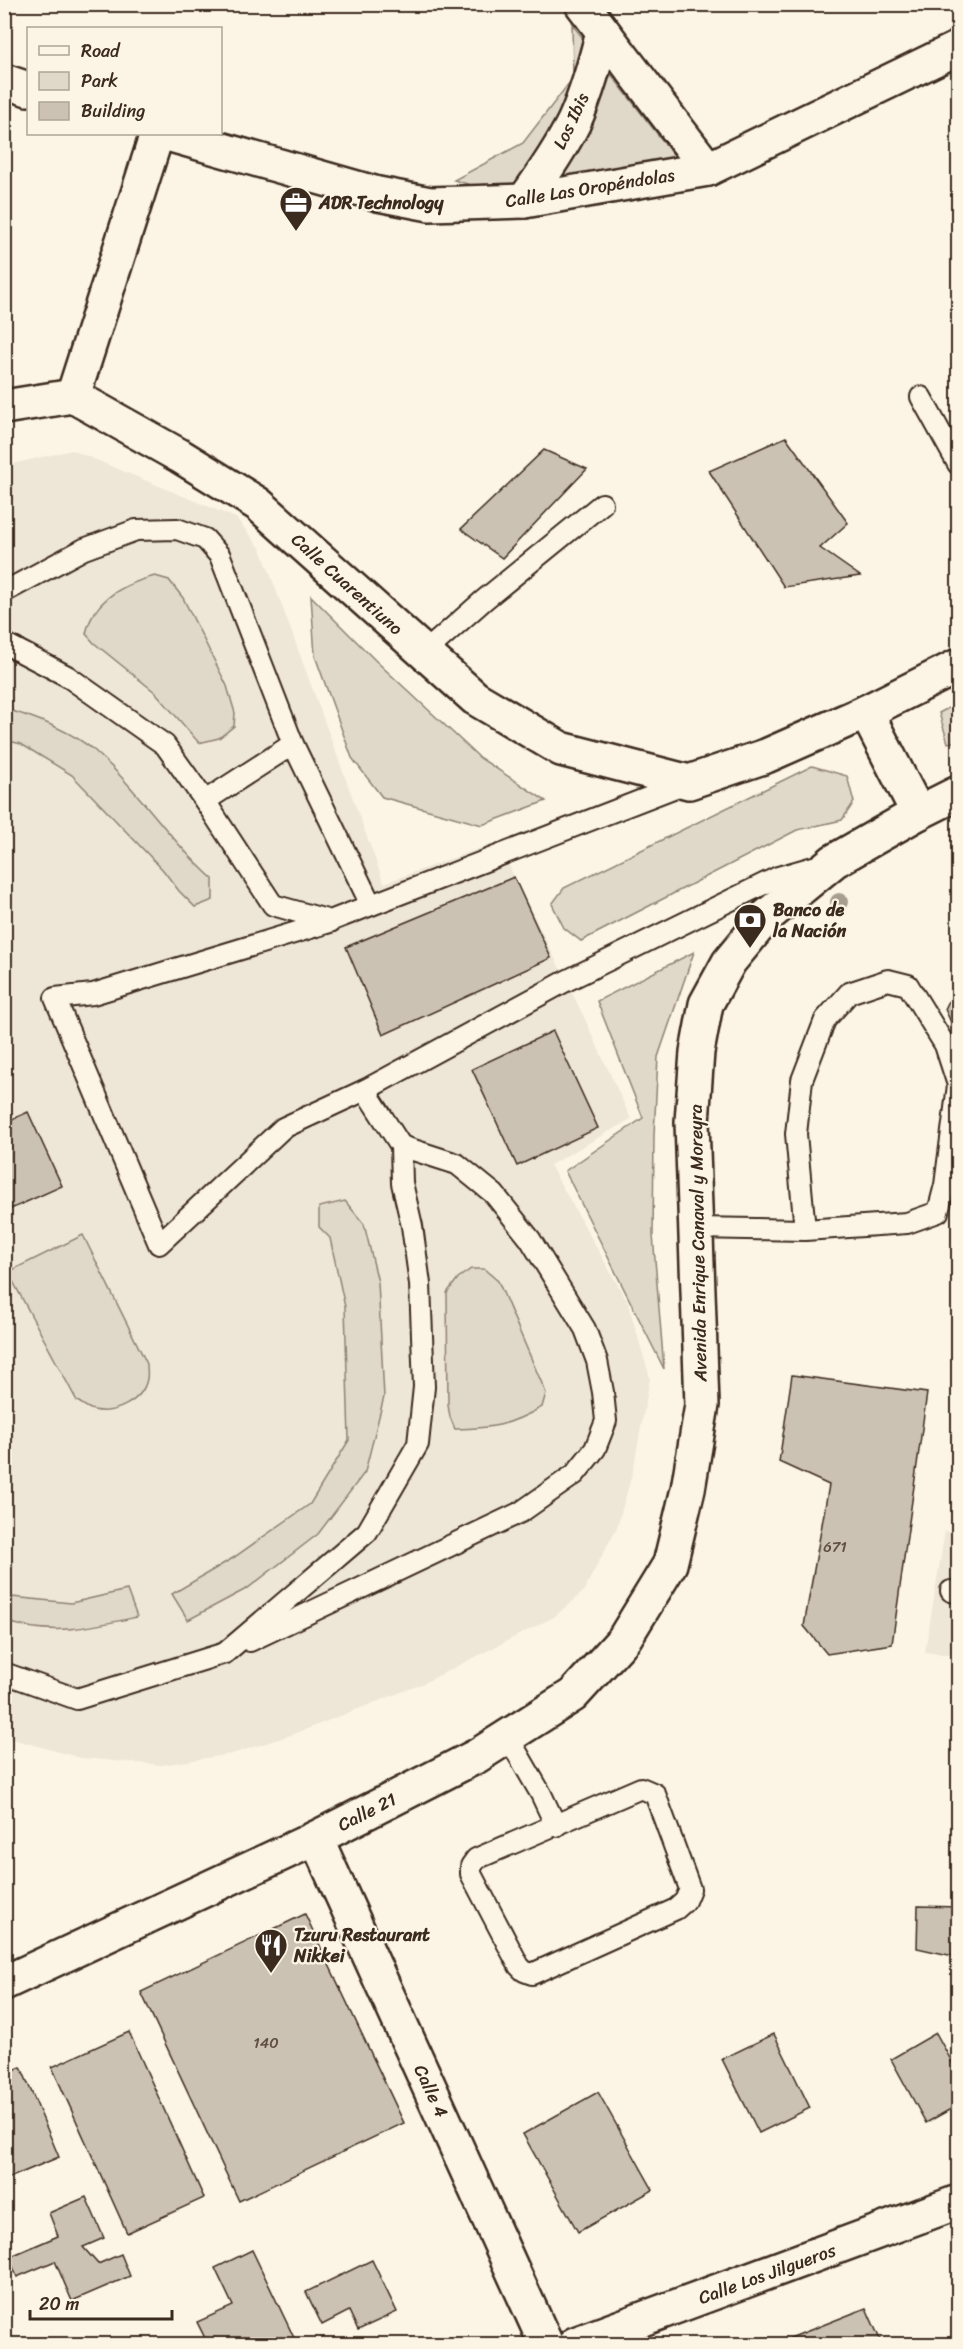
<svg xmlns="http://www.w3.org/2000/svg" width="963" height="2349" font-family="Sriracha,sans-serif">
	<rect width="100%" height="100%" fill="#fcf5e5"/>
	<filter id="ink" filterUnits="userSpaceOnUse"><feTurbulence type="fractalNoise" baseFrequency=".0167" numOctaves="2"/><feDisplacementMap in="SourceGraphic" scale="12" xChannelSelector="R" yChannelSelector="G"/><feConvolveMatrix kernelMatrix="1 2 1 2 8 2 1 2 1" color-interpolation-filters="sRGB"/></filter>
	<g filter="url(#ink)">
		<!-- built -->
		<g fill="#eee6d6">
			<polygon points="72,450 236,518 261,549 384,883 497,842 582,1013 631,1119 550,1165 628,1303 650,1378 633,1471 617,1527 583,1592 554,1617 422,1684 294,1734 232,1754 162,1765 81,1758 5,1737 4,466"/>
			<polygon points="945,1531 958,1535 958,1656 925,1652"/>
		</g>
		<!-- green -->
		<g fill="#e0d8c8" stroke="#8e8173" stroke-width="1.5">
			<polygon points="572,24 676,158 512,197 454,180 523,143 573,78"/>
			<path d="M 155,576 L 169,580 L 183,598 L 227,686 L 235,713 L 234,726 L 219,738 L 199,743 L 156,693 L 94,643 L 86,634 C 93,600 123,584 155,576 Z"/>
			<polygon points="311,596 376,661 480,758 546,801 482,825 382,797 352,758 315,656"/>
			<polygon points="958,703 958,741 948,743 939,713"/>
			<path d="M 5,709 C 34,717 71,731 95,751 C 139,790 169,840 213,879 L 213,900 L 195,907 L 179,891 L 163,870 L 72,775 L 21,744 L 5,740 Z"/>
			<polygon points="812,766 847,776 854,802 842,820 797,830 581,941 564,928 552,904 564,888"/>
			<polygon points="694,952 658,1057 654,1135 653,1235 664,1369 565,1171 643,1118 597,1001"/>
			<polygon points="345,1201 364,1224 378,1282 384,1397 365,1472 318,1534 248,1588 188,1620 172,1594 233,1558 310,1504 349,1440 345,1307 330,1238 319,1227 319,1207"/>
			<path d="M 83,1235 L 147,1364 C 147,1368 148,1374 147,1379 C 143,1401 114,1415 94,1410 C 88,1409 83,1404 77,1401 L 8,1272 Z"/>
			<path d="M 471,1269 L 484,1269 L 498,1281 L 546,1393 L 542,1407 C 508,1426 494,1428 455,1429 L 450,1417 L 448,1405 L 447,1293 L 458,1278 Z"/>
			<path d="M 127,1590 L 137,1617 C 91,1627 51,1637 5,1621 L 5,1593 L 12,1597 L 71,1603 Z"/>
		</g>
		<!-- building -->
		<g fill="#ccc2b3" stroke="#3b2a1e" stroke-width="1.5">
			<polygon points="786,437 848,523 820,548 860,576 784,587 709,471"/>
			<polygon points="544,450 587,469 502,558 461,529"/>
			<polygon points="514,877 551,958 383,1035 346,947"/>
			<polygon points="958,982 958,1038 945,1009"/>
			<polygon points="553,1031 598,1128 517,1166 472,1069"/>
			<polygon points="28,1112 62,1186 4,1212 4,1123"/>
			<polygon points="792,1375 927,1393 892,1644 827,1654 804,1626 829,1485 779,1462"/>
			<polygon points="918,1906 958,1907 958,1957 917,1948"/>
			<polygon points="305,1914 404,2123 239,2201 141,1992"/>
			<polygon points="129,2032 204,2198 127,2233 52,2067"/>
			<polygon points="936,2033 958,2073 958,2105 926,2123 891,2059"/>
			<polygon points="774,2034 810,2108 759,2133 722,2059"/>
			<polygon points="21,2067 59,2157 4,2180 4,2074"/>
			<polygon points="598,2092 653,2190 578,2232 523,2134"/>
			<polygon points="86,2197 104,2238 83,2247 98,2264 121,2254 130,2276 72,2301 55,2261 17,2277 9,2257 58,2236 49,2213"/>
			<polygon points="252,2250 297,2344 208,2344 197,2322 233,2306 215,2268"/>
			<polygon points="372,2260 397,2312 358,2330 349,2311 322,2325 306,2292"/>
			<polygon points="866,2308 882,2344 775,2344"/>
		</g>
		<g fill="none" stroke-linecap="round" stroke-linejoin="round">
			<defs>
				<g id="service">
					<polyline points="921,397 958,464"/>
					<polyline points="4,592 84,549 136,530 177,529 205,539 220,556 293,744"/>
					<polyline points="4,643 67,676 165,745 205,801 273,905 330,921 686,783"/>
					<polyline points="424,653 484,600 602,504"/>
					<polyline points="205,801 293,744 371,905"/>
					<polyline points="330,922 93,994 55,998 159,1244 283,1128 365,1090"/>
					<polyline points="696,1228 805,1230 907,1223 938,1212 945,1185 958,1085 945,1045 908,985 888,980 849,993 825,1020 802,1080 796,1134 805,1230"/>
					<polyline points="951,1591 958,1593"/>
					<polyline points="250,1641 521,1512 575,1474 595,1449 606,1421 603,1392 597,1361 585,1329 530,1239 494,1194 457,1164 401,1146"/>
					<polyline points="4,1673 77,1699 225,1653 367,1532 418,1444 424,1387 420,1284 412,1226 402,1183 401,1146 365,1090 566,981 778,877 820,865"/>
					<polyline points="508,1737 541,1794 556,1826"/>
					<polygon points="641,1788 655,1794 690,1889 685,1901 676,1909 532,1974 524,1971 519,1966 471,1874 471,1866 476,1859"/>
				</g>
				<g id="minor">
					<polyline points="582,4 708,169"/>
					<polyline points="4,81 28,89"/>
					<polyline points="167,134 378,194 430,204 524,201 708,169 958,48"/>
					<path d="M 524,201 C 542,176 560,150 574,122 C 587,93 595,63 603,32"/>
					<polyline points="73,396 157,134"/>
					<polyline points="316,1838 546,2344"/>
					<polyline points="575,2344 958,2202"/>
				</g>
				<g id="tertiary">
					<polyline points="4,407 73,396 180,456 258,504 475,698 561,749 689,782 766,756 866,712 958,666"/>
					<polyline points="866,712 918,813"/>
					<polyline points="4,1983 316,1838 477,1756 573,1695 624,1639 670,1564 688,1489 702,1405 692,1122 697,1052 706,1004 729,962 767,916 834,861 918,813 958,793"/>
				</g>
			</defs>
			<!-- service casing -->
			<use href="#service" stroke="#3b2a1e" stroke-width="24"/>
			<!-- minor casing -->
			<use href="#minor" stroke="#3b2a1e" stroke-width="38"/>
			<!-- tertiary casing -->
			<use href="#tertiary" stroke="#3b2a1e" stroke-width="38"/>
			<!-- service -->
			<use href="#service" stroke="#fcf5e5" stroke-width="20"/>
			<!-- minor -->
			<use href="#minor" stroke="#fcf5e5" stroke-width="33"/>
			<!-- tertiary -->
			<use href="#tertiary" stroke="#fcf5e5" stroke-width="33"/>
		</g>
		<!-- trees -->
		<circle fill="#a89e8f" cx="839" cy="902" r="9"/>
	</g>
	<!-- icons -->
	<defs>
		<symbol id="office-pin" viewBox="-11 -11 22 30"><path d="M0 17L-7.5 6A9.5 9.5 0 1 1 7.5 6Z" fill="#3b2a1e" stroke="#fcf5e5"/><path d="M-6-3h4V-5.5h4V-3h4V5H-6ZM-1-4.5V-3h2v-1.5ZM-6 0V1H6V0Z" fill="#fff"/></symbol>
		<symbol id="bank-pin" viewBox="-11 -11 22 30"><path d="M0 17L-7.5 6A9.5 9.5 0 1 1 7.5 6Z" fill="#3b2a1e" stroke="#fcf5e5"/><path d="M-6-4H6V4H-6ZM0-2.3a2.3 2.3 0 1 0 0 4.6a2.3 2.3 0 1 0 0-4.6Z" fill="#fff"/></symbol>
		<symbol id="restaurant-pin" viewBox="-11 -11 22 30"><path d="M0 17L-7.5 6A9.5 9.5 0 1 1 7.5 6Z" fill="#3b2a1e" stroke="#fcf5e5"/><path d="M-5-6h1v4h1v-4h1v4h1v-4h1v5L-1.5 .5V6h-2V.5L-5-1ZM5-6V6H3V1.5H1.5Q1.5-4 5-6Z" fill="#fff"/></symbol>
	</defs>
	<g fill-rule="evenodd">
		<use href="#office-pin" x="277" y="184" width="38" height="52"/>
		<use href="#bank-pin" x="731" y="901" width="38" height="52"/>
		<use href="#restaurant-pin" x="252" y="1926" width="38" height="52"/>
	</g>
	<g text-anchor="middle" stroke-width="4.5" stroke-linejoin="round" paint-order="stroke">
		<!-- number labels -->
		<g font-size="15" fill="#5f5043">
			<text x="835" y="1552">671</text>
			<text x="266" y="2048">140</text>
		</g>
		<!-- street labels -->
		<g font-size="18" fill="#3b2a1e" stroke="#fcf5e5">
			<text transform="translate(571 121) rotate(-65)" y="6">Los Ibis</text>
			<text transform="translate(590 188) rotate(-9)" y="6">Calle Las Oropéndolas</text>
			<text transform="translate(347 584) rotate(42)" y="6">Calle Cuarentiuno</text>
			<text transform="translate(698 1243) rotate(-91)" y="6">Avenida Enrique Canaval y Moreyra</text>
			<text transform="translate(367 1812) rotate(-27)" y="6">Calle 21</text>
			<text transform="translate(431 2091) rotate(65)" y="6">Calle 4</text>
			<text transform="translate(767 2274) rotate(-20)" y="6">Calle Los Jilgueros</text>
		</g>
		<!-- poi labels -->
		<g font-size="18" font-weight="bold" fill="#3b2a1e" stroke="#fcf5e5" text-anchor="start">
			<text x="319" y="209">ADR Technology</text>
			<text x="773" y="916">Banco de<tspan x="773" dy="21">la Nación</tspan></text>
			<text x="294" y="1941">Tzuru Restaurant<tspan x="294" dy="21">Nikkei</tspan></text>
		</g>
	</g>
	<!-- margin -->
	<rect width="963" height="2349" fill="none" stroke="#fcf5e5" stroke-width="24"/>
	<rect x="12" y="12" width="939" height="2325" fill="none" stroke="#3b2a1e" stroke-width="2" filter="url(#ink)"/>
	<!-- legend -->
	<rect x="27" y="27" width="195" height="108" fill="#fcf5e5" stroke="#afa495" stroke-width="1.5"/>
	<rect x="39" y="46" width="30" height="9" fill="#fcf5e5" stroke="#afa495" stroke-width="1.5"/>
	<text x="81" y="57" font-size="18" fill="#3b2a1e">Road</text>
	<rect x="39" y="72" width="30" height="18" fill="#e0d8c8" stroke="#afa495" stroke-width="1.5"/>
	<text x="81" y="87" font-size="18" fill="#3b2a1e">Park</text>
	<rect x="39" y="102" width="30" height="18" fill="#ccc2b3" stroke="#afa495" stroke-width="1.5"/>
	<text x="81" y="117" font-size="18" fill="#3b2a1e">Building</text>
	<!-- scale -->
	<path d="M30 2310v9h142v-9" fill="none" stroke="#3b2a1e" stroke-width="3"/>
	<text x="39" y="2310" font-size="18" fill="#3b2a1e" stroke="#fcf5e5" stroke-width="4.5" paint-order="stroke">20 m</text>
</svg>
